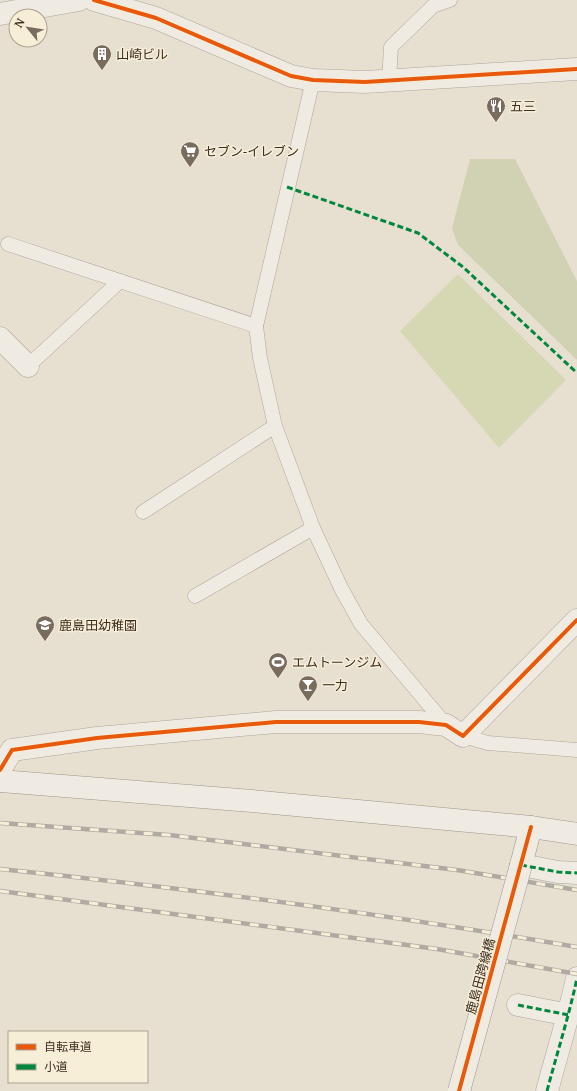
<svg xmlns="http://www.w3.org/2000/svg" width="577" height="1091" font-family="'Noto Serif','Noto Sans JP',serif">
	<rect width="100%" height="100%" fill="#e7e0d1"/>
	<!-- green -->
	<polygon fill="#d6d7b3" points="458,274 566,380 499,448 400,331"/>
	<!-- cemetery -->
	<polygon fill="#d1d1b3" points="470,159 515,159 577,281 577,360 458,245 452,228"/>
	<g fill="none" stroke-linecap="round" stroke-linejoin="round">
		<defs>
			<g id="lane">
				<polyline points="313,80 256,326 260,358 275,426 313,528 341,588 361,624 446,725"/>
				<polyline points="389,81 391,47 433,6 450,0"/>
				<polyline points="8,244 256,326"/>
				<polyline points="28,366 120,281"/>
				<polyline points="143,512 275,426"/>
				<polyline points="195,596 313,528"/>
				<polyline points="463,736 488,743 577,750"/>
			</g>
			<g id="street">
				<polyline points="94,0 156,18 291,76 313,80 365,82 577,69"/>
				<polyline points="0,14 79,0"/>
				<polyline points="0,338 28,366"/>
				<polyline points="0,770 12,750 97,738 276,722 419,722 446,725 463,736 577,620"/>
				<polyline points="521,865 558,872 577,873"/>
				<polyline points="518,1005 569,1015"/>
				<path d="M 547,1091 C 557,1053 569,1016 577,978"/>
			</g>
			<g id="secondary">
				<polyline points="0,781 252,801 531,827 577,834"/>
				<polyline points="521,865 531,827"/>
			</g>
		</defs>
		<!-- lane casing -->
		<use href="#lane" stroke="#ada599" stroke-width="15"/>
		<!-- street casing -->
		<use href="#street" stroke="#ada599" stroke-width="23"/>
		<!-- secondary casing -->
		<use href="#secondary" stroke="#9c958a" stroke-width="23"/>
		<!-- lane -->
		<use href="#lane" stroke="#efebe3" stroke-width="14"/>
		<!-- street -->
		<use href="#street" stroke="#efebe3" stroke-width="22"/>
		<!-- secondary -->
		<use href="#secondary" stroke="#efebe3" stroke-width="22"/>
		<defs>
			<g id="rail">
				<polyline points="0,823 169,835 457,870 577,890"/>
				<path d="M 0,869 C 193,889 386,914 577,947"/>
				<polyline points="0,891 437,949 577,974"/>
			</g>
		</defs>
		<!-- rail casing -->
		<use href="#rail" stroke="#afaaa2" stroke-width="4.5"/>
		<!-- rail -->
		<use href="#rail" stroke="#f7eed8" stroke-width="3" stroke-dasharray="9" stroke-linecap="butt"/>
		<defs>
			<polyline id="secondary-bridge" points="459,1091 521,865"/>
		</defs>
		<!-- secondary-bridge casing -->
		<use href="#secondary-bridge" stroke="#9c958a" stroke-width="23" stroke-linecap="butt"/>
		<!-- secondary-bridge -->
		<use href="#secondary-bridge" stroke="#efebe3" stroke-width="22"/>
		<!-- quiet -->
		<g stroke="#00873e" stroke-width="3" stroke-dasharray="6 3" stroke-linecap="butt">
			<polyline points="287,187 418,233 463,267 577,373"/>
			<polyline points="521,865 558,872 577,873"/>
			<polyline points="518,1005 569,1015"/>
			<path d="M 547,1091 C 557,1053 569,1016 577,978"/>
		</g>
		<defs>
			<g id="cycleway">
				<polyline points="94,0 156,18 291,76 313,80 365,82 577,69"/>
				<polyline points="0,770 12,750 97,738 276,722 419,722 446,725 463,736 577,620"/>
				<polyline points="459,1091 531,827"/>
			</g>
		</defs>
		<!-- cycleway casing -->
		<use href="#cycleway" stroke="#f7eed8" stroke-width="6"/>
		<!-- cycleway -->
		<use href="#cycleway" stroke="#e8590c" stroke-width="4"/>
	</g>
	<!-- icons -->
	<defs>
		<symbol id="building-pin" viewBox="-11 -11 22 30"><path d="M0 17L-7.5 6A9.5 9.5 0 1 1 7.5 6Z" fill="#786c5e" stroke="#f7eed8"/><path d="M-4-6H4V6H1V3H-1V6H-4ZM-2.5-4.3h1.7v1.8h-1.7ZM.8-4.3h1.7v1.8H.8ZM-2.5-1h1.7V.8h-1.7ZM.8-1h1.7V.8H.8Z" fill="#fff"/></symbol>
		<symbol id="restaurant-pin" viewBox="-11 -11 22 30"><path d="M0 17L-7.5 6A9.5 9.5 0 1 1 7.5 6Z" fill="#786c5e" stroke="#f7eed8"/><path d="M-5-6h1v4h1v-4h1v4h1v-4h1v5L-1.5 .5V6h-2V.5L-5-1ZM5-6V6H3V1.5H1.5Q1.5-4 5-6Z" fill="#fff"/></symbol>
		<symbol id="supermarket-pin" viewBox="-11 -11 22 30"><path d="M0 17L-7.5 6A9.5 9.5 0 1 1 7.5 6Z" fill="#786c5e" stroke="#f7eed8"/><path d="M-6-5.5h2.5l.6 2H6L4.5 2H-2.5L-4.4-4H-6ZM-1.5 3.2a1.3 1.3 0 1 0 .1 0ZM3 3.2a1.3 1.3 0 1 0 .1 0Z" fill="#fff"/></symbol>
		<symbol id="school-pin" viewBox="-11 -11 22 30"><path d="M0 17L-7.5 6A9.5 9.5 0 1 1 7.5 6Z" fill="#786c5e" stroke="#f7eed8"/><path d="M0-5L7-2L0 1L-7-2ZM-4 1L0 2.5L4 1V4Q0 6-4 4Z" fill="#fff"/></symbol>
		<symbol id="stadium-pin" viewBox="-11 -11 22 30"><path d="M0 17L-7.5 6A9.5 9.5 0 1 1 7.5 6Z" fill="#786c5e" stroke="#f7eed8"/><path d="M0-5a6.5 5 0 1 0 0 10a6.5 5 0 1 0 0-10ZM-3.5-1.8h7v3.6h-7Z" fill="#fff"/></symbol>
		<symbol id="bar-pin" viewBox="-11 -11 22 30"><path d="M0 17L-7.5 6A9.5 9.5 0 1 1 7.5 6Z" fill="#786c5e" stroke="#f7eed8"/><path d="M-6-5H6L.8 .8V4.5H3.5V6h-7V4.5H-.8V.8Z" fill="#fff"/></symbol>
	</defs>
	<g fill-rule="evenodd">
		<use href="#building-pin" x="91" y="43" width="22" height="30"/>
		<use href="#restaurant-pin" x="485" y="95" width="22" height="30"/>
		<use href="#supermarket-pin" x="179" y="140" width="22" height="30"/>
		<use href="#school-pin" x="34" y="614" width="22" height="30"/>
		<use href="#stadium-pin" x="267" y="651" width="22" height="30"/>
		<use href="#bar-pin" x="297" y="674" width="22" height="30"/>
	</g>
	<g text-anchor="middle" stroke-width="3" stroke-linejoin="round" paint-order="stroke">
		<!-- poi labels -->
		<g font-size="13" fill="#3d2e20" stroke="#f7eed8" text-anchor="start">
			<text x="116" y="59">山崎ビル</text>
			<text x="510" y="111">五三</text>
			<text x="204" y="156">セブン-イレブン</text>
			<text x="59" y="630">鹿島田幼稚園</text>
			<text x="292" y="667">エムトーンジム</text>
			<text x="322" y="690">一力</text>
		</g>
		<!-- street labels -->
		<g font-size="13" fill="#3d2e20" stroke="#f7eed8">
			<text transform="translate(480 976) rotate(-75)" y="5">鹿島田跨線橋</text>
		</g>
	</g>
	<!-- legend -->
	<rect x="8" y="1031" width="140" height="52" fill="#f7eed8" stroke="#ada18e"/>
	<rect x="16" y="1044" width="20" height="6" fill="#e8590c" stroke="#ada18e"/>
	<text x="44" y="1051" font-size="12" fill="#3d2e20">自転車道</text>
	<rect x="16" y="1064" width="20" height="6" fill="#00873e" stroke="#ada18e"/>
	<text x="44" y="1071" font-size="12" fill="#3d2e20">小道</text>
	<!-- north arrow -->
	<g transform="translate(28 28) rotate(300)"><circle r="19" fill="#f7eed8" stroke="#ada18e"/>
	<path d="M0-3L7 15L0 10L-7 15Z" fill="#786c5e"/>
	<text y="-6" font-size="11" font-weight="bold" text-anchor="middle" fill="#3d2e20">N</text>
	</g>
</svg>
